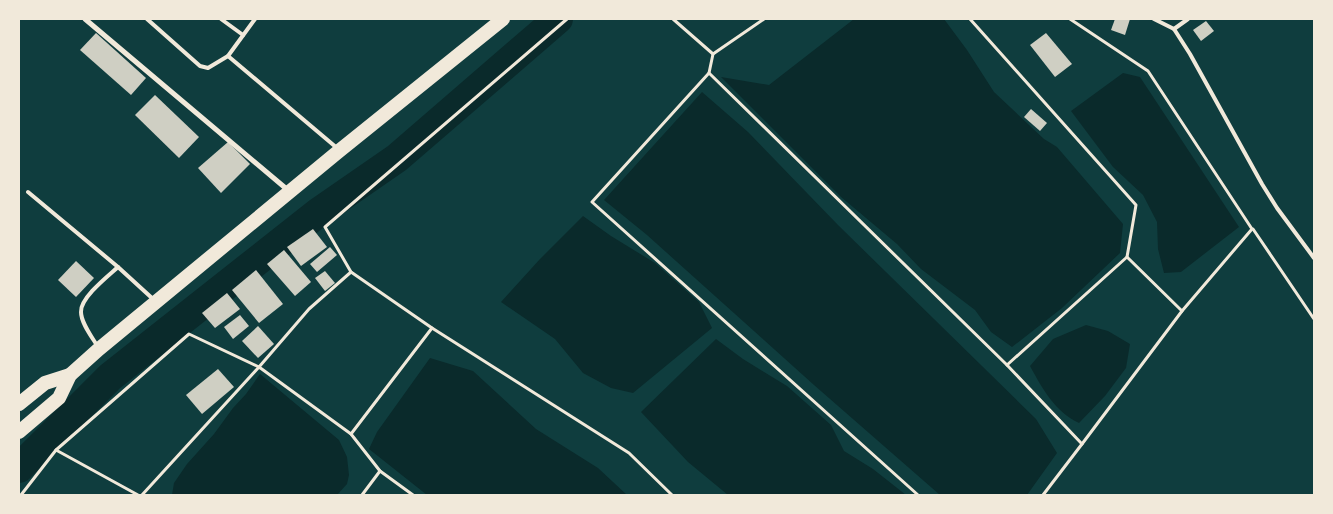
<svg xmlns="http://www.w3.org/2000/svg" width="1333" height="514" font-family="'Public Sans',sans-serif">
	<rect width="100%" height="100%" fill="#0f3d3e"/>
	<!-- water -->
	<g fill="#0a2a2b">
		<polygon points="854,19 944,19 967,50 994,92 1044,139 1057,147 1123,224 1120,253 1062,308 1012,347 991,332 975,310 921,269 897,244 841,197 721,77 769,85"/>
		<polygon points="1123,73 1140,77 1239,227 1181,272 1164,273 1158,249 1157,222 1143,195 1113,167 1071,111"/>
		<polygon points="702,92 748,132 838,225 1036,419 1057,453 1027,495 940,495 814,385 647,235 604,200"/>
		<polygon points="583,216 611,236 655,263 699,302 712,328 633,393 611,388 583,373 555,339 501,302 540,259"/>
		<path d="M 1086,325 L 1108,331 L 1130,344 L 1126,368 L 1105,396 L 1079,423 C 1055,412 1042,388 1030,366 L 1053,339 Z"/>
		<polygon points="716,339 743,359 787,386 831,425 844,451 873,469 906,495 728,495 688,462 641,412"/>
		<polygon points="430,358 473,371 536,429 598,468 627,495 427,495 369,449 377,432"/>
		<polygon points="260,374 339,440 347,457 349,475 347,484 337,495 172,495 174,483 187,464 214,434 233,408 246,394"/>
	</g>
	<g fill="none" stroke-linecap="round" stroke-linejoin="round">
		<!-- river -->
		<polyline stroke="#0a2a2b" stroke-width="30" points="19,468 110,377 319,212 397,158 558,19"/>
	</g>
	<!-- building -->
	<g fill="#cfcfc3">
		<polygon points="1115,19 1130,19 1125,35 1111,30"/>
		<polygon points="1206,21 1214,31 1201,41 1193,30"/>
		<polygon points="96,33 146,78 131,95 80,50"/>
		<polygon points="1046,33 1072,64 1055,77 1030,45"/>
		<polygon points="155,95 199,137 179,158 135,115"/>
		<polygon points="1031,109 1047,123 1040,131 1024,117"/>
		<polygon points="228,142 250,164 221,193 198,168"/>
		<polygon points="313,229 327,247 301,266 287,247"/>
		<polygon points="330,247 337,255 317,272 310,264"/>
		<polygon points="284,250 311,282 295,296 267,264"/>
		<polygon points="76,261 94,278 76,297 58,280"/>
		<polygon points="256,270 283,304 259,323 232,290"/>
		<polygon points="325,271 335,283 325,291 315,278"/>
		<polygon points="227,293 240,309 215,328 202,313"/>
		<polygon points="240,315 249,326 233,339 224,327"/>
		<polygon points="258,326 274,344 258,358 242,341"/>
		<polygon points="218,369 234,387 202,414 186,395"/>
	</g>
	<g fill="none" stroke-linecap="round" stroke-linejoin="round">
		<!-- path -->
		<g stroke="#f1e9da" stroke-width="3">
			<polyline points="673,19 713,54 709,73 592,202 918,495"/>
			<polyline points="970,19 1136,205 1127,257 1007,365"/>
			<polyline points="1070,19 1148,71 1252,229 1182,311 1127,257"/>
			<polyline points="713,54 764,19"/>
			<polyline points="709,73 1007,365 1082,444 1043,495"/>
			<polyline points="1253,229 1314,319"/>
			<polyline points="351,272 432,328 629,453 672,495"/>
			<polyline points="1082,444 1182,311"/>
			<polyline points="56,450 138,495"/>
			<polyline points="21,495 56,450 189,334 259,367 309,309 351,272 325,227 567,19"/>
			<polyline points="142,495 259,367 351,434"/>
			<polyline points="362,495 380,471"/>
			<polyline points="413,495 380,471 351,434 432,328"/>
		</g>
		<!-- service -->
		<g stroke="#f1e9da" stroke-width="4">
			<polyline points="147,19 200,66 208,68 228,56 255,19"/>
			<polyline points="221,19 243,35"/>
			<polyline points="1154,19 1174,29 1190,54 1262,184 1277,208 1314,258"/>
			<polyline points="1174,29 1188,19"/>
			<polyline points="228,56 337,148"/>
			<polyline points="28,192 118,267"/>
			<path d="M 98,347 C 92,337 81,323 81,312 C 80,298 108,276 118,267 L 153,299"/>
		</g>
		<!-- minor -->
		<polyline stroke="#f1e9da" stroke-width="5" points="85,19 289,191"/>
		<!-- trunk -->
		<g stroke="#f1e9da" stroke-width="14">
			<polyline points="19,404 45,383 70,375"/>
			<polyline points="19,432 59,398 70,375 99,349 339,151 503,19"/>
		</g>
	</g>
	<!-- border -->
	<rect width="1333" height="514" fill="none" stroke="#f1e9da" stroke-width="40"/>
</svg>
